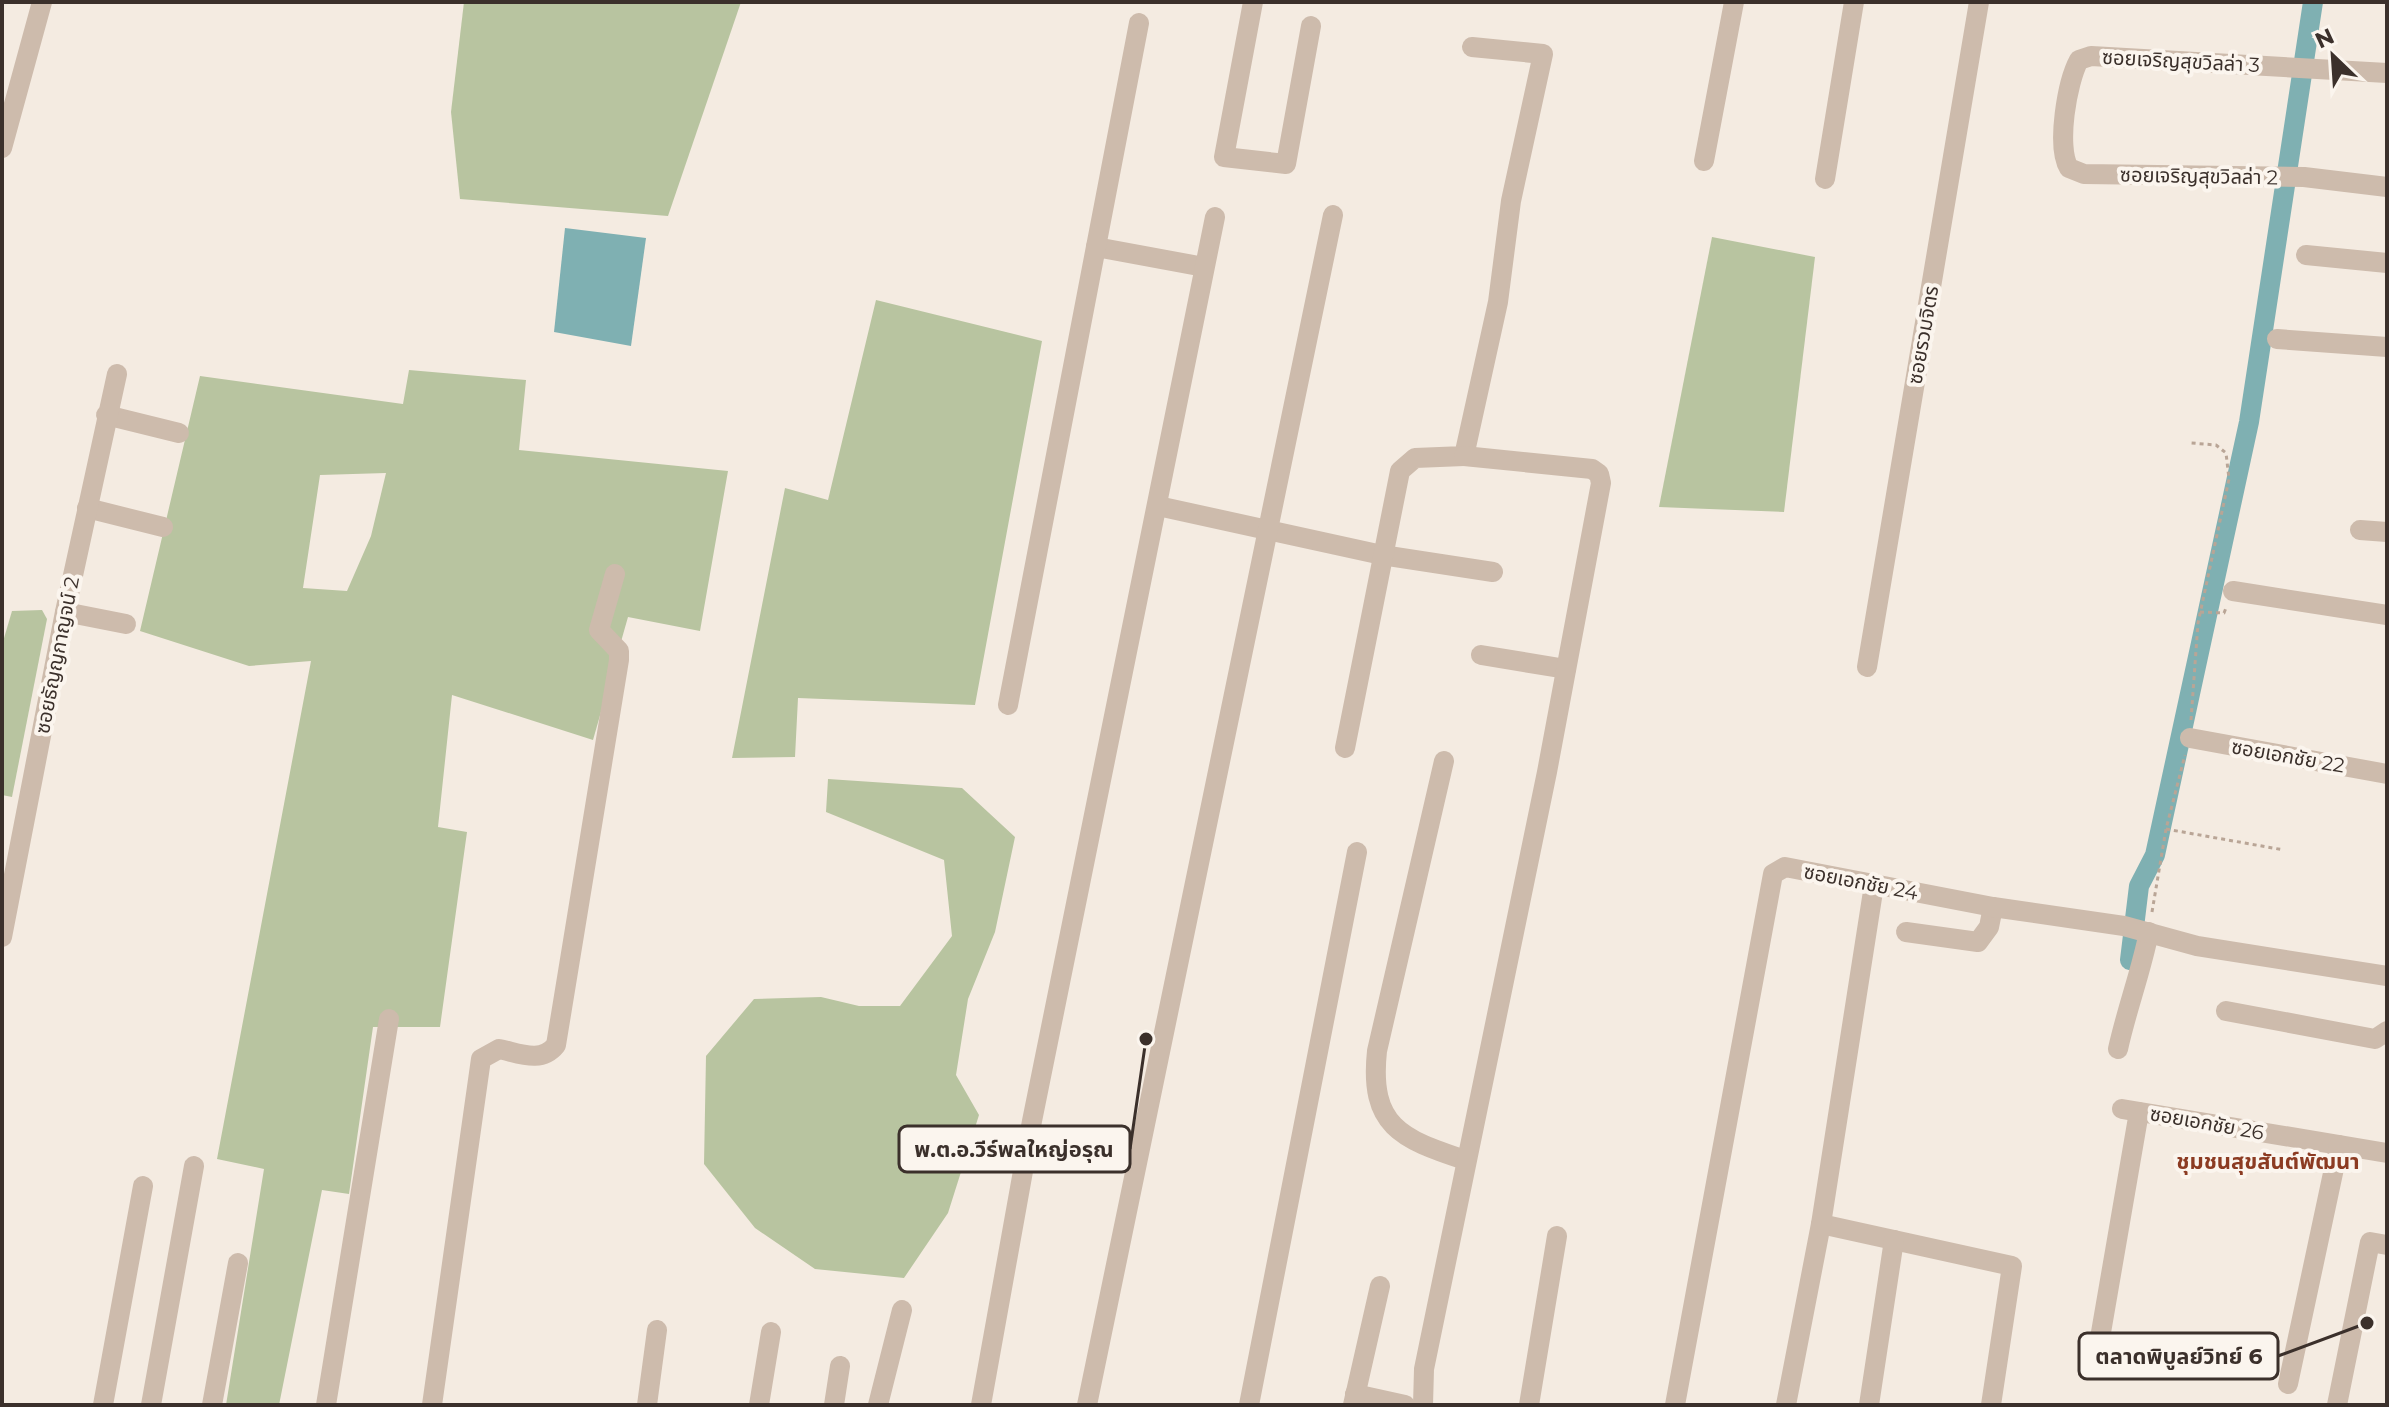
<svg xmlns="http://www.w3.org/2000/svg" width="2389" height="1407" font-family="Montserrat,'Noto Sans Thai',sans-serif">
	<rect width="100%" height="100%" fill="#f4ebe1"/>
	<!-- green -->
	<g fill="#b8c4a0" fill-rule="evenodd">
		<polygon points="464,2 741,2 668,216 460,199 451,112"/>
		<polygon points="1712,237 1815,257 1784,512 1659,507"/>
		<polygon points="876,300 1042,341 975,705 798,698 795,757 732,758 785,488 828,500"/>
		<path d="M 409,370 L 526,380 L 519,450 L 728,471 L 700,631 L 628,617 L 593,740 L 452,695 L 438,827 L 467,832 L 440,1027 L 373,1027 L 349,1194 L 322,1190 L 279,1405 L 226,1405 L 264,1169 L 217,1159 L 311,661 L 249,666 L 140,631 L 200,376 L 403,404 ZM 386,473 L 371,536 L 347,591 L 303,588 L 320,475 Z"/>
		<polygon points="42,610 47,619 12,797 2,795 2,645 12,611"/>
		<polygon points="828,779 962,788 1015,837 995,932 968,999 956,1075 979,1115 948,1213 904,1278 815,1269 755,1228 704,1164 706,1056 754,999 821,997 859,1006 900,1006 952,936 944,860 826,812"/>
	</g>
	<!-- water -->
	<polygon fill="#7fb0b2" points="565,228 646,238 631,346 554,332"/>
	<g fill="none" stroke-linecap="round" stroke-linejoin="round">
		<!-- canal -->
		<polyline stroke="#7fb0b2" stroke-width="20" points="2130,960 2139,886 2155,855 2249,422 2313,2"/>
		<!-- path -->
		<g stroke="#b9a596" stroke-width="3" stroke-dasharray="4 4" stroke-linecap="butt">
			<polyline points="2200,612 2224,613 2226,608"/>
			<polyline points="2191,720 2198,623 2229,479 2226,453 2216,445 2191,443"/>
			<polyline points="2166,829 2284,850"/>
			<polyline points="2152,912 2166,829 2185,755"/>
		</g>
		<!-- minor -->
		<g stroke="#cdbbac" stroke-width="20">
			<polyline points="1253,2 1224,157 1286,164 1311,26"/>
			<path d="M 2387,73 L 2091,56 L 2079,60 C 2067,82 2056,147 2069,168 L 2084,174 L 2304,177 L 2387,187"/>
			<polyline points="2,148 42,2"/>
			<polyline points="1704,161 1734,2"/>
			<polyline points="1825,179 1854,2"/>
			<polyline points="1096,247 1204,267"/>
			<polyline points="2306,255 2387,263"/>
			<polyline points="2277,339 2387,347"/>
			<polyline points="106,415 179,433"/>
			<polyline points="1158,506 1382,555 1493,572"/>
			<polyline points="87,508 163,527"/>
			<polyline points="2360,530 2387,532"/>
			<polyline points="2233,591 2387,615"/>
			<polyline points="65,612 126,624"/>
			<polyline points="1481,655 1566,669"/>
			<polyline points="1867,667 1979,2"/>
			<polyline points="1008,705 1139,23"/>
			<polyline points="2190,738 2387,774"/>
			<polyline points="1345,748 1400,471 1415,458 1464,456 1498,302 1511,201 1543,54 1472,47"/>
			<path d="M 1444,761 L 1377,1051 C 1369,1126 1401,1139 1465,1160"/>
			<polyline points="1906,932 1978,942 1989,927 1993,907"/>
			<polyline points="2,937 65,612 117,374"/>
			<polyline points="2226,1011 2375,1039 2387,1031"/>
			<path d="M 2118,1049 C 2127,1008 2141,972 2149,932"/>
			<polyline points="2122,1109 2387,1153"/>
			<polyline points="1821,1224 2012,1266 1991,1405"/>
			<polyline points="2099,1344 2139,1112"/>
			<polyline points="2288,1384 2339,1145"/>
			<polyline points="1355,1394 1405,1405"/>
			<polyline points="103,1405 143,1186"/>
			<polyline points="151,1405 194,1166"/>
			<polyline points="212,1405 238,1263"/>
			<polyline points="326,1405 389,1019"/>
			<path d="M 432,1405 L 481,1059 L 499,1049 C 519,1053 541,1064 556,1045 L 619,660 L 619,651 L 599,630 L 615,574"/>
			<polyline points="647,1405 657,1330"/>
			<polyline points="759,1405 771,1332"/>
			<polyline points="834,1405 840,1366"/>
			<polyline points="878,1405 902,1310"/>
			<polyline points="981,1405 1032,1121 1215,217"/>
			<polyline points="1087,1405 1333,215"/>
			<polyline points="1249,1405 1357,852"/>
			<polyline points="1353,1405 1380,1286"/>
			<polyline points="1423,1405 1424,1369 1547,772 1601,483 1599,474 1592,469 1464,456"/>
			<polyline points="1529,1405 1557,1236"/>
			<polyline points="1675,1405 1773,874 1785,867 1993,907 2124,926 2197,946 2387,976"/>
			<polyline points="1786,1405 1821,1224 1874,885"/>
			<polyline points="1869,1405 1894,1240"/>
			<polyline points="2337,1405 2370,1242 2387,1245"/>
		</g>
	</g>
	<g text-anchor="middle" stroke-width="8" stroke-linejoin="round" paint-order="stroke">
		<!-- street labels -->
		<g font-size="20" fill="#3b302b" stroke="#fbf5ee">
			<text transform="translate(2181 61) rotate(3)" y="7">ซอยเจริญสุขวิลล่า 3</text>
			<text transform="translate(2199 176) rotate(1)" y="7">ซอยเจริญสุขวิลล่า 2</text>
			<text transform="translate(1923 335) rotate(-80)" y="7">ซอยรวมจิตร</text>
			<text transform="translate(57 655) rotate(-79)" y="7">ซอยธัญญกาญจน์ 2</text>
			<text transform="translate(2288 756) rotate(10)" y="7">ซอยเอกชัย 22</text>
			<text transform="translate(1861 882) rotate(11)" y="7">ซอยเอกชัย 24</text>
			<text transform="translate(2207 1123) rotate(10)" y="7">ซอยเอกชัย 26</text>
		</g>
		<!-- neighbourhood labels -->
		<g font-size="22" font-weight="bold" fill="#8c3b22" stroke="#fbf5ee">
			<text x="2268" y="1169">ชุมชนสุขสันต์พัฒนา</text>
		</g>
	</g>
	<!-- callouts -->
	<path fill="none" stroke="#3b302b" stroke-width="3" d="M1146 1039L1130 1149M2367 1323L2278 1356"/>
	<g fill="#3b302b" stroke="#fbf5ee" stroke-width="3">
		<circle cx="1146" cy="1039" r="8"/>
		<circle cx="2367" cy="1323" r="8"/>
	</g>
	<g fill="#fbf5ee" stroke="#3b302b" stroke-width="3">
		<rect x="899" y="1126" width="231" height="46" rx="8"/>
		<rect x="2079" y="1333" width="199" height="46" rx="8"/>
	</g>
	<g font-size="22" text-anchor="middle" font-weight="bold" fill="#3b302b">
		<text x="1014" y="1157">พ.ต.อ.วีร์พลใหญ่อรุณ</text>
		<text x="2179" y="1364">ตลาดพิบูลย์วิทย์ 6</text>
	</g>
	<!-- border -->
	<rect width="2389" height="1407" fill="none" stroke="#3b302b" stroke-width="8"/>
	<!-- north arrow -->
	<g transform="translate(2333 56) rotate(335)" stroke="#fbf5ee" stroke-width="6" paint-order="stroke">
	<path d="M0-6L14 30L0 20L-14 30Z" fill="#3b302b"/>
	<text y="-12" font-size="22" font-weight="bold" text-anchor="middle" fill="#3b302b">N</text>
	</g>
</svg>
